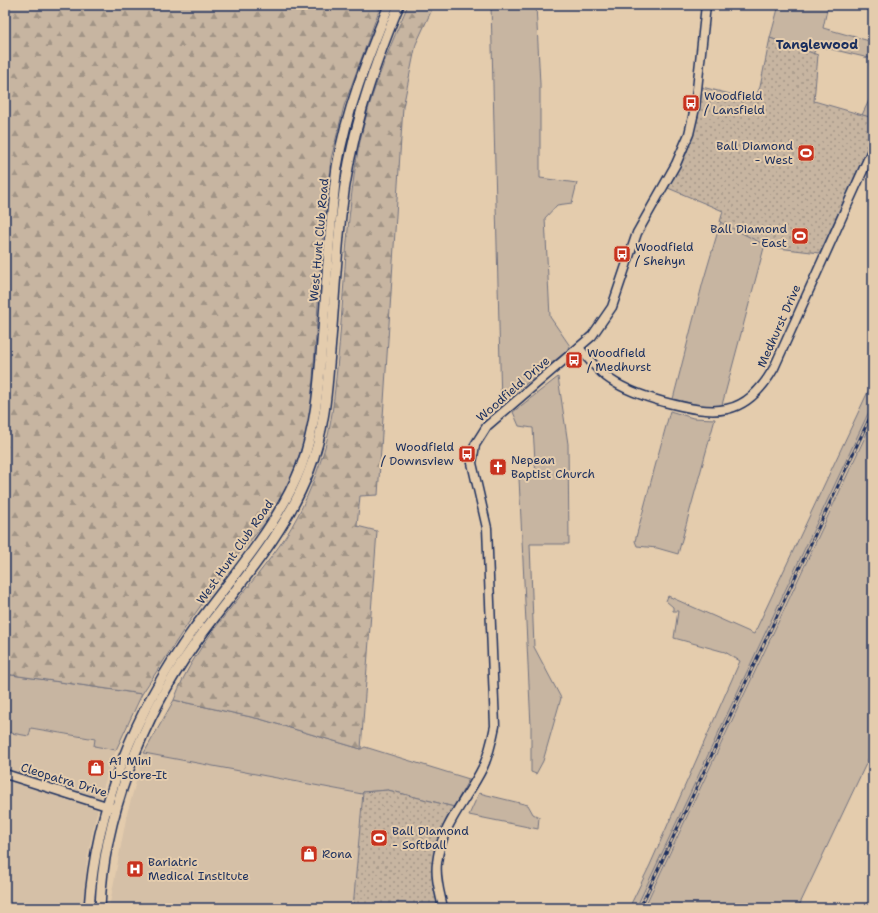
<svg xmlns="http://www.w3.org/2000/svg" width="878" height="913" font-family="'Shantell Sans',sans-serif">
	<defs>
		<pattern id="forest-firs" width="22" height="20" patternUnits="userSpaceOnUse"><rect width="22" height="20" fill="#c7b5a1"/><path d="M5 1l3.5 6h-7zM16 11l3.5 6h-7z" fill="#a19486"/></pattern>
		<pattern id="park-dots" width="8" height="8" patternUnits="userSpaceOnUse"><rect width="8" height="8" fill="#c7b5a1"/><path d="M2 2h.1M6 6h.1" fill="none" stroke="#a19486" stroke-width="1.8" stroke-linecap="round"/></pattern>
	</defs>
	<rect width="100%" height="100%" fill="#e4ccad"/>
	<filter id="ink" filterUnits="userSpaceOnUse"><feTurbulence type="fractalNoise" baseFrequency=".025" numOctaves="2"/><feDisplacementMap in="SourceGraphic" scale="8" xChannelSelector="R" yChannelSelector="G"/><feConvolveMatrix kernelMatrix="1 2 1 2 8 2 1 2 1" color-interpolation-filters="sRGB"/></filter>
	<g filter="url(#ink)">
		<!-- built -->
		<g fill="#d5c0a7">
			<polygon points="873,403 873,417 728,727 643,908 635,908"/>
			<polygon points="31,728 95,740 94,746 116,750 104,785 95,820 87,859 83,908 5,908 5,732 29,736"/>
			<polygon points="144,753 362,794 353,908 109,908 127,814"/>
		</g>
		<!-- green -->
		<g fill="#c7b5a1" stroke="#717280">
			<polygon points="392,5 396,5 353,125 326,374 315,442 302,481 281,522 139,734 143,721 174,664 249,561 310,449 337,194 344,152 355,104"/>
			<polygon points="491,5 536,5 540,84 540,178 577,183 572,203 557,205 545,218 550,317 570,346 569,349 501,404"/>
			<polygon points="779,5 828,5 823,28 873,42 873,59 818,46 814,52 811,74 779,41 770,38"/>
			<polygon points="873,92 873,118 862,115"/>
			<polygon points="723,214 748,236 765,244 722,405 708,407 673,399 703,282"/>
			<polygon points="558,377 568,444 569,544 530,544 534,647 561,698 543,761 536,774 531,772 531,726 519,478 536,477 533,428 519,426 513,412"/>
			<polygon points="873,381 873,403 656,866 636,908 629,908 650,865 740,661 725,652 674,638 678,611 673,611 673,607 666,601 668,596 754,634"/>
			<polygon points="670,411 693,418 715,419 678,554 657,548 637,546 635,541"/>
			<polygon points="873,420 873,749 798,908 644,908"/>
			<polygon points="5,674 135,693 142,694 116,750 94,746 95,739 31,728 29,736 5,732"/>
			<polygon points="174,700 260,719 361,749 365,747 469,779 454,807 388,790 363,792 362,794 144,753"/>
			<polygon points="479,793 528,805 533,814 539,817 538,829 469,815"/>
		</g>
		<!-- forest -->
		<g fill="url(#forest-firs)" stroke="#717280">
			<polygon points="5,5 381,5 344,106 331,159 323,229 311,409 304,441 291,478 271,516 232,562 187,625 142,694 5,674"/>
			<path d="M 408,5 L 434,5 L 416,44 L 403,107 L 378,495 L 360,496 L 357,526 L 377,531 L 361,749 L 260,719 L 174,700 C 197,637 250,591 286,536 C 302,511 314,482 323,454 C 332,426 334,397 337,368 C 344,302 345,235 355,169 C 363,112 385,57 408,5 Z"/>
		</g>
		<!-- park -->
		<g fill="url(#park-dots)" stroke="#717280">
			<polygon points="770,38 818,55 814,101 873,118 873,136 820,253 769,247 720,222 723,211 668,188 686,154 698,117 702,87 754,100 760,87"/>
			<path d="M 388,790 L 454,807 C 431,845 429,864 438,908 L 353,908 L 363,792 Z"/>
		</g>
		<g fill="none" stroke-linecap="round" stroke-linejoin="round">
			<defs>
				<g id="secondary">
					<path d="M 579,348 C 589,359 598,372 611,380 C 627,391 646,397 664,402 C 714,415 745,419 774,368 L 873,148"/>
					<polyline points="5,774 113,808"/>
					<path d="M 443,908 C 440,893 435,878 437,863 C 441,825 467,800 483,767 C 489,754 492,741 495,726 L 487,528 L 472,463 L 475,445 L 487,426 L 592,336 L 612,307 L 637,233 L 676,164 L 689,134 L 695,108 L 706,5"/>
				</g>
				<g id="primary">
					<path d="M 89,908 C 96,807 135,711 194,629 C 232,576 277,528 301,467 C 316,427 319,384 322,342 C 327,284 329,225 337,167 C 346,111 368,57 389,5"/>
					<path d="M 100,908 C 103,818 142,718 194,645 C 234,589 284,537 309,471 C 324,433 327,392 330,352 C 334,306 336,261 341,215 C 349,140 370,75 399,5"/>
				</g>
			</defs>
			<!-- secondary casing -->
			<use href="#secondary" stroke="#1b2f5e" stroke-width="11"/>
			<!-- primary casing -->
			<use href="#primary" stroke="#1b2f5e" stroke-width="12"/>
			<!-- secondary -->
			<use href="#secondary" stroke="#e4ccad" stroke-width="8"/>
			<!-- primary -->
			<use href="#primary" stroke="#e4ccad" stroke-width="9"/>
			<defs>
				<polyline id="rail" points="640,908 873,411"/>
			</defs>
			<!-- rail casing -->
			<use href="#rail" stroke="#1b2f5e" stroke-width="3"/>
			<!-- rail -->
			<use href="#rail" stroke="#e4ccad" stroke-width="1.5" stroke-dasharray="4.5" stroke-linecap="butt"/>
		</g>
	</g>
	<!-- icons -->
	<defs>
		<symbol id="bus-square" viewBox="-11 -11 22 22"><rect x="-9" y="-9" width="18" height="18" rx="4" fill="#c8321e" stroke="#e4ccad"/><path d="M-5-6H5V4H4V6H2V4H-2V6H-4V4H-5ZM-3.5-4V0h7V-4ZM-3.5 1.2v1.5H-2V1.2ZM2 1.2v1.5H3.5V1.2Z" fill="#fff"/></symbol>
		<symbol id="stadium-square" viewBox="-11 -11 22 22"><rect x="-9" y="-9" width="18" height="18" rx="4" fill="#c8321e" stroke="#e4ccad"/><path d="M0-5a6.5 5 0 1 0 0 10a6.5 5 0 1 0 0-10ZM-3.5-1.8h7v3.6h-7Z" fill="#fff"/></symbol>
		<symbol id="church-square" viewBox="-11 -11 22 22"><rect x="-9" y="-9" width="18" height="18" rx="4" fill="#c8321e" stroke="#e4ccad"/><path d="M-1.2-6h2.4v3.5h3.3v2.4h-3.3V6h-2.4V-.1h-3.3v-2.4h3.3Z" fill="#fff"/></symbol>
		<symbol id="shop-square" viewBox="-11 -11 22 22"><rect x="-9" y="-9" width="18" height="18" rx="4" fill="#c8321e" stroke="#e4ccad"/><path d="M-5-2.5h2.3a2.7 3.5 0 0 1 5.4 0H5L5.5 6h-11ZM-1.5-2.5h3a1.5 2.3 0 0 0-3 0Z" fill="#fff"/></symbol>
		<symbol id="hospital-square" viewBox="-11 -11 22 22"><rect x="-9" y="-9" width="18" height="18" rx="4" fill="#c8321e" stroke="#e4ccad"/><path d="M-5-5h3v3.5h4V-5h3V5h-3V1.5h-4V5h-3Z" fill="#fff"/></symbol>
	</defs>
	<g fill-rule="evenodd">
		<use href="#bus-square" x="681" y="93" width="20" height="20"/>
		<use href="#stadium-square" x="796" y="143" width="20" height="20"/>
		<use href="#stadium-square" x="790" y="226" width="20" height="20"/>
		<use href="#bus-square" x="612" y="244" width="20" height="20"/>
		<use href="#bus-square" x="564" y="350" width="20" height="20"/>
		<use href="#bus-square" x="457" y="444" width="20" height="20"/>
		<use href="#church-square" x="488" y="457" width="20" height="20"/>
		<use href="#shop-square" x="86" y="758" width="20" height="20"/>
		<use href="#stadium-square" x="369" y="828" width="20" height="20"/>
		<use href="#shop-square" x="299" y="844" width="20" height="20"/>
		<use href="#hospital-square" x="125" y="859" width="20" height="20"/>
	</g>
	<g text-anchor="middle" stroke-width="4" stroke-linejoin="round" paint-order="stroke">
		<!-- poi labels -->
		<g font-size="12" fill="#1b2f5e" stroke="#e4ccad" text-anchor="start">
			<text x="704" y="100">Woodfield<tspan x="704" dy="14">/ Lansfield</tspan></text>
			<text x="793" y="150" text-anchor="end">Ball Diamond<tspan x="793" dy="14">- West</tspan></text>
			<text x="787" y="233" text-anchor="end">Ball Diamond<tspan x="787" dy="14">- East</tspan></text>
			<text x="635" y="251">Woodfield<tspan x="635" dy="14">/ Shehyn</tspan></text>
			<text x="587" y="357">Woodfield<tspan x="587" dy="14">/ Medhurst</tspan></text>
			<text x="454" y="451" text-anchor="end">Woodfield<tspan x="454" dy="14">/ Downsview</tspan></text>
			<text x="511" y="464">Nepean<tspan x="511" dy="14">Baptist Church</tspan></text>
			<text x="109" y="765">A1 Mini<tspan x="109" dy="14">U-Store-It</tspan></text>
			<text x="392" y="835">Ball Diamond<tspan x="392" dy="14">- Softball</tspan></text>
			<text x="322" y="858">Rona</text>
			<text x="148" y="866">Bariatric<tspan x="148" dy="14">Medical Institute</tspan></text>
		</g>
		<!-- street labels -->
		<g font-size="12" fill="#1b2f5e" stroke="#e4ccad">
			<text transform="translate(319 240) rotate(-85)" y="4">West Hunt Club Road</text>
			<text transform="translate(779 326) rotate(-66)" y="4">Medhurst Drive</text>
			<text transform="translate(513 389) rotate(-41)" y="4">Woodfield Drive</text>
			<text transform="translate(235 552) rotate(-55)" y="4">West Hunt Club Road</text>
			<text transform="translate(64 780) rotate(17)" y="4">Cleopatra Drive</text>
		</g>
		<!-- neighbourhood labels -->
		<g font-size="13" font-weight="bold" fill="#1b2f5e" stroke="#e4ccad">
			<text x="817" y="49">Tanglewood</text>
		</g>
	</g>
	<!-- margin -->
	<rect width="878" height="913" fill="none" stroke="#e4ccad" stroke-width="20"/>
	<rect x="10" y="10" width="858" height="893" fill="none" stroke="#1b2f5e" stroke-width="1.5" filter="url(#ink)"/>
</svg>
